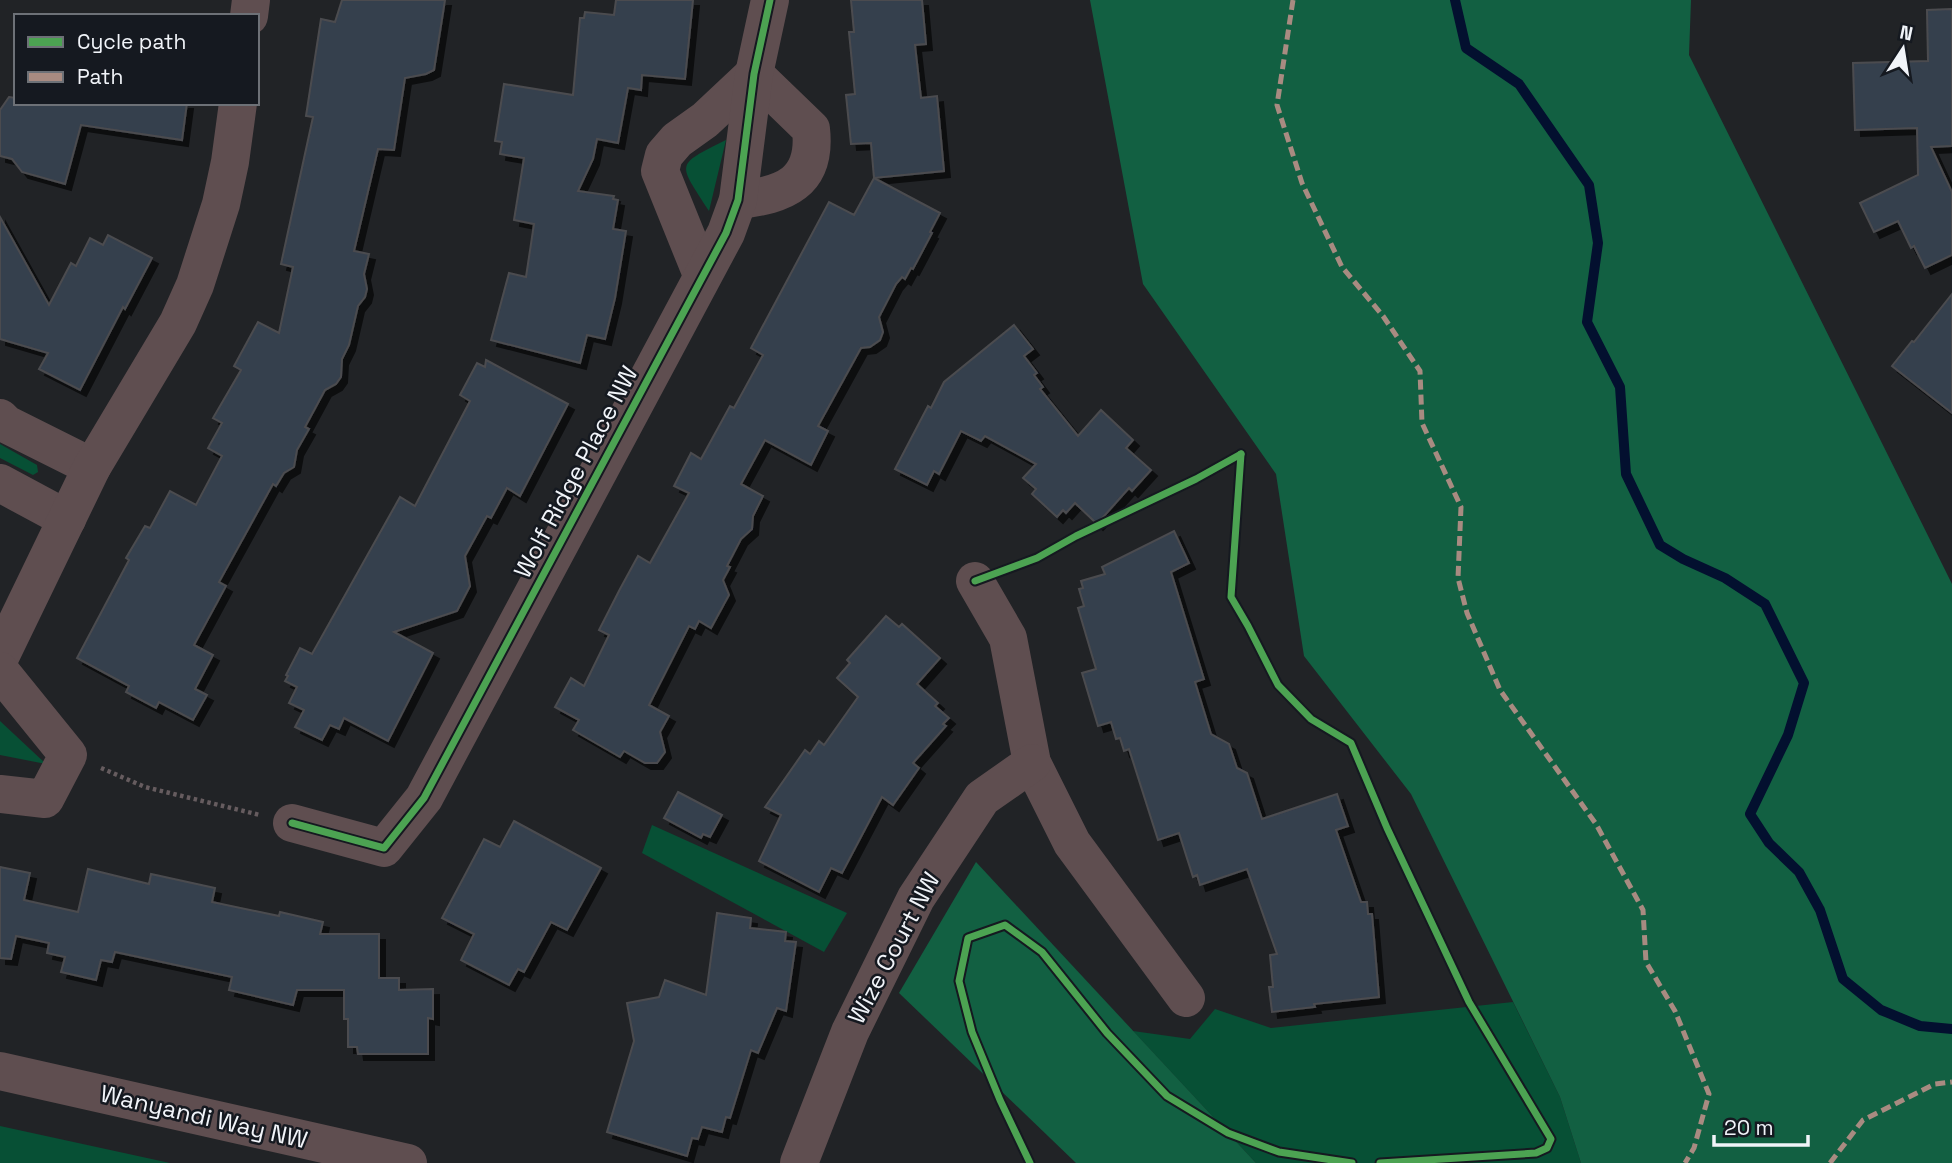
<svg xmlns="http://www.w3.org/2000/svg" width="1952" height="1163" font-family="'Space Grotesk',sans-serif">
	<defs>
		<filter id="shadow"><feDropShadow dx="6" dy="6" stdDeviation="0" flood-color="#0009"/></filter>
	</defs>
	<rect width="100%" height="100%" fill="#212326"/>
	<!-- green -->
	<g fill="#075035">
		<path d="M 726,140 L 709,211 C 678,162 674,166 726,140 Z"/>
		<polygon points="0,444 37,465 38,472 33,475 0,458"/>
		<polygon points="0,721 46,764 0,755"/>
		<polygon points="652,825 847,913 824,952 642,853"/>
		<polygon points="1513,1002 1560,1097 1581,1163 1256,1163 1133,1031 1190,1039 1215,1009 1271,1028"/>
		<polygon points="0,1126 170,1163 0,1163"/>
	</g>
	<!-- forest -->
	<g fill="#126042">
		<polygon points="1090,0 1691,0 1689,55 1952,584 1952,1163 1581,1163 1560,1097 1411,794 1304,656 1276,474 1143,284"/>
		<polygon points="976,862 1256,1163 1076,1163 899,993"/>
	</g>
	<g fill="none" stroke-linecap="round" stroke-linejoin="round">
		<!-- stream -->
		<polyline stroke="#03102f" stroke-width="10" points="1455,0 1466,48 1519,84 1589,185 1598,243 1587,322 1620,387 1626,474 1660,545 1683,559 1725,578 1765,604 1804,683 1788,735 1750,814 1769,843 1799,872 1820,910 1843,979 1881,1010 1920,1026 1952,1029"/>
	</g>
	<!-- building -->
	<g fill="#363f4d" stroke="#4b4c4f" stroke-width="2" filter="url(#shadow)">
		<polygon points="342,0 445,0 434,70 426,74 405,78 394,150 378,149 354,251 369,254 364,274 367,289 365,297 358,306 349,345 342,359 341,377 336,384 325,390 305,427 309,429 297,450 294,467 284,473 276,486 273,484 219,582 226,586 194,645 213,655 195,689 207,695 193,720 159,702 156,708 126,692 129,686 77,658 129,560 126,558 145,526 150,528 170,491 196,505 222,456 208,448 222,423 213,418 241,370 234,366 258,322 279,333 293,267 281,264 313,117 306,116 321,19 335,22"/>
		<polygon points="616,0 693,0 685,79 642,75 641,90 628,88 618,143 597,139 593,159 578,191 614,196 613,199 618,200 613,229 626,231 615,298 605,339 587,335 580,363 491,340 509,273 526,277 534,224 514,220 524,158 500,154 502,142 495,141 504,84 573,95 580,18 584,18 585,12 614,15"/>
		<polygon points="851,0 922,0 926,44 915,45 921,98 937,96 944,171 874,178 871,143 851,144 846,95 855,94 849,32 854,32"/>
		<polygon points="1952,9 1952,146 1931,147 1952,192 1952,255 1925,268 1914,246 1911,248 1898,221 1874,232 1860,203 1918,175 1917,128 1855,130 1853,63 1928,61 1927,10"/>
		<polygon points="9,97 16,98 16,103 187,103 182,140 81,125 65,184 22,172 12,159 0,156 0,110"/>
		<polygon points="874,178 940,213 930,232 932,233 913,269 911,268 905,279 902,277 896,284 879,317 883,332 880,340 870,347 861,348 818,426 828,431 811,465 765,440 741,484 763,496 753,516 752,529 741,539 727,566 730,567 723,580 729,595 711,628 699,621 695,629 689,626 649,705 669,716 660,732 665,752 657,763 645,763 624,751 620,757 573,730 579,720 555,707 571,678 584,686 609,635 599,630 620,589 638,556 650,563 689,493 674,486 691,453 701,459 730,406 734,408 763,355 751,348 829,202 854,215"/>
		<polygon points="0,217 49,305 71,263 76,266 90,238 103,245 108,235 152,258 125,309 123,307 80,390 39,369 48,353 0,339"/>
		<polygon points="1952,294 1952,413 1892,366 1912,341 1914,342"/>
		<polygon points="1014,325 1033,349 1024,356 1037,373 1034,375 1043,387 1040,389 1078,436 1101,410 1133,440 1126,448 1151,470 1132,491 1129,488 1097,524 1075,503 1066,513 1063,510 1057,517 1032,494 1036,489 1023,478 1036,464 985,436 981,441 961,431 939,474 934,471 927,485 895,469 928,406 931,408 944,382"/>
		<polygon points="486,360 568,404 520,496 507,488 491,518 487,516 465,556 470,586 457,611 394,632 433,653 388,741 344,718 339,729 330,725 322,740 295,727 304,710 289,703 297,687 285,681 288,676 286,675 300,648 312,654 400,497 415,506 470,401 460,395 477,363 485,367"/>
		<polygon points="1174,531 1189,563 1171,572 1204,679 1195,682 1211,734 1229,744 1237,768 1247,773 1262,819 1337,794 1348,826 1336,830 1361,902 1367,902 1368,914 1372,914 1379,997 1314,1004 1315,1007 1272,1012 1269,987 1273,987 1270,955 1277,954 1247,869 1200,885 1197,875 1193,877 1179,833 1158,840 1129,749 1124,751 1120,738 1116,739 1111,722 1098,726 1082,673 1096,669 1078,608 1084,606 1079,589 1083,588 1081,581 1105,574 1102,567"/>
		<polygon points="886,616 899,627 902,624 940,658 917,684 938,703 935,706 949,718 943,724 946,726 913,763 919,768 893,805 882,797 842,873 831,868 819,892 759,861 781,815 765,807 805,750 810,754 819,741 824,745 858,697 837,678 850,663 847,660"/>
		<polygon points="678,792 722,815 710,837 703,834 701,838 664,818"/>
		<polygon points="514,821 601,868 567,930 551,922 524,972 518,969 509,985 461,960 474,934 442,918 484,839 500,847"/>
		<polygon points="0,867 30,873 24,900 78,912 88,869 149,884 151,874 215,888 212,902 279,916 280,912 323,922 320,934 379,934 379,978 399,978 399,990 433,989 433,1019 428,1018 428,1054 358,1054 357,1047 348,1047 348,1019 344,1019 344,990 297,990 293,1005 229,990 232,977 115,952 112,962 101,960 96,980 61,972 65,957 47,953 49,943 16,936 11,959 0,958"/>
		<polygon points="717,913 751,918 750,928 786,932 785,941 796,942 786,1011 777,1008 758,1053 751,1050 730,1118 726,1117 722,1132 702,1127 698,1139 692,1138 687,1156 607,1132 634,1041 627,1003 659,997 665,980 706,995"/>
	</g>
	<g fill="none" stroke-linecap="round" stroke-linejoin="round">
		<!-- path -->
		<polyline stroke="#665c5f" stroke-width="4.5" stroke-dasharray="3.5 3.5" stroke-linecap="butt" points="101,768 145,787 260,815"/>
		<!-- minor -->
		<g stroke="#5f4e50" stroke-width="38">
			<polyline points="249,16 251,0"/>
			<path d="M 702,275 L 660,171 L 664,155 L 677,140 L 705,120 L 754,74 L 811,129 C 817,183 784,195 738,200"/>
			<polyline points="0,418 6,424 92,467"/>
			<polyline points="0,483 67,519"/>
			<polyline points="975,581 1008,638 1032,763 1072,843 1186,998"/>
			<polyline points="0,657 92,467 178,323 195,285 221,204 230,162 238,103"/>
			<polyline points="0,671 68,755 45,799 0,794"/>
			<polyline points="292,823 384,848 424,798 726,233 738,200 754,74 770,0"/>
			<polyline points="0,1071 408,1163"/>
			<polyline points="799,1163 850,1032 916,898 982,798 1032,763"/>
		</g>
		<!-- quiet -->
		<g stroke="#a88b81" stroke-width="5" stroke-dasharray="10 5" stroke-linecap="butt">
			<polyline points="1293,0 1277,105 1302,183 1342,267 1383,316 1420,371 1422,423 1461,507 1458,578 1467,613 1500,690 1596,824 1643,910 1646,962 1675,1011 1709,1094 1694,1148 1685,1163"/>
			<polyline points="1830,1163 1863,1120 1935,1084 1952,1082"/>
		</g>
		<defs>
			<g id="cycleway">
				<polyline points="1241,454 1231,597 1248,626 1278,685 1311,719 1351,743 1387,828 1469,1002 1551,1139 1547,1148 1536,1153 1380,1163"/>
				<polyline points="975,581 1037,558 1076,536 1196,479 1241,454"/>
				<polyline points="292,823 384,848 424,798 726,233 738,200 754,74 770,0"/>
				<polyline points="1030,1163 1000,1100 972,1032 959,981 968,938 1005,925 1042,952 1107,1033 1167,1096 1228,1133 1279,1152 1352,1163"/>
			</g>
		</defs>
		<!-- cycleway casing -->
		<use href="#cycleway" stroke="#151920" stroke-width="11"/>
		<!-- cycleway -->
		<use href="#cycleway" stroke="#4ca352" stroke-width="7"/>
	</g>
	<g text-anchor="middle" stroke-width="5" stroke-linejoin="round" paint-order="stroke">
		<!-- street labels -->
		<g font-size="24" fill="#f1f4f9" stroke="#151920">
			<text transform="translate(576 472) rotate(-62)" y="8">Wolf Ridge Place NW</text>
			<text transform="translate(894 948) rotate(-62)" y="8">Wize Court NW</text>
			<text transform="translate(204 1117) rotate(13)" y="8">Wanyandi Way NW</text>
		</g>
	</g>
	<!-- legend -->
	<rect x="14" y="14" width="245" height="91" fill="#151920" stroke="#6d7177" stroke-width="2"/>
	<rect x="28" y="37" width="35" height="10" fill="#4ca352" stroke="#6d7177" stroke-width="2"/>
	<text x="77" y="49" font-size="21" fill="#f1f4f9">Cycle path</text>
	<rect x="28" y="72" width="35" height="10" fill="#a88b81" stroke="#6d7177" stroke-width="2"/>
	<text x="77" y="84" font-size="21" fill="#f1f4f9">Path</text>
	<!-- north arrow -->
	<g transform="translate(1903 49) rotate(12)" stroke="#151920" stroke-width="5" paint-order="stroke">
	<path d="M0-5L12 26L0 18L-12 26Z" fill="#f1f4f9"/>
	<text y="-10" font-size="19" font-weight="bold" text-anchor="middle" fill="#f1f4f9">N</text>
	</g>
	<!-- scale -->
	<path d="M1714 1135v10h94v-10" fill="none" stroke="#f1f4f9" stroke-width="3.5"/>
	<text x="1724" y="1135" font-size="21" fill="#f1f4f9" stroke="#151920" stroke-width="5" paint-order="stroke">20 m</text>
</svg>
